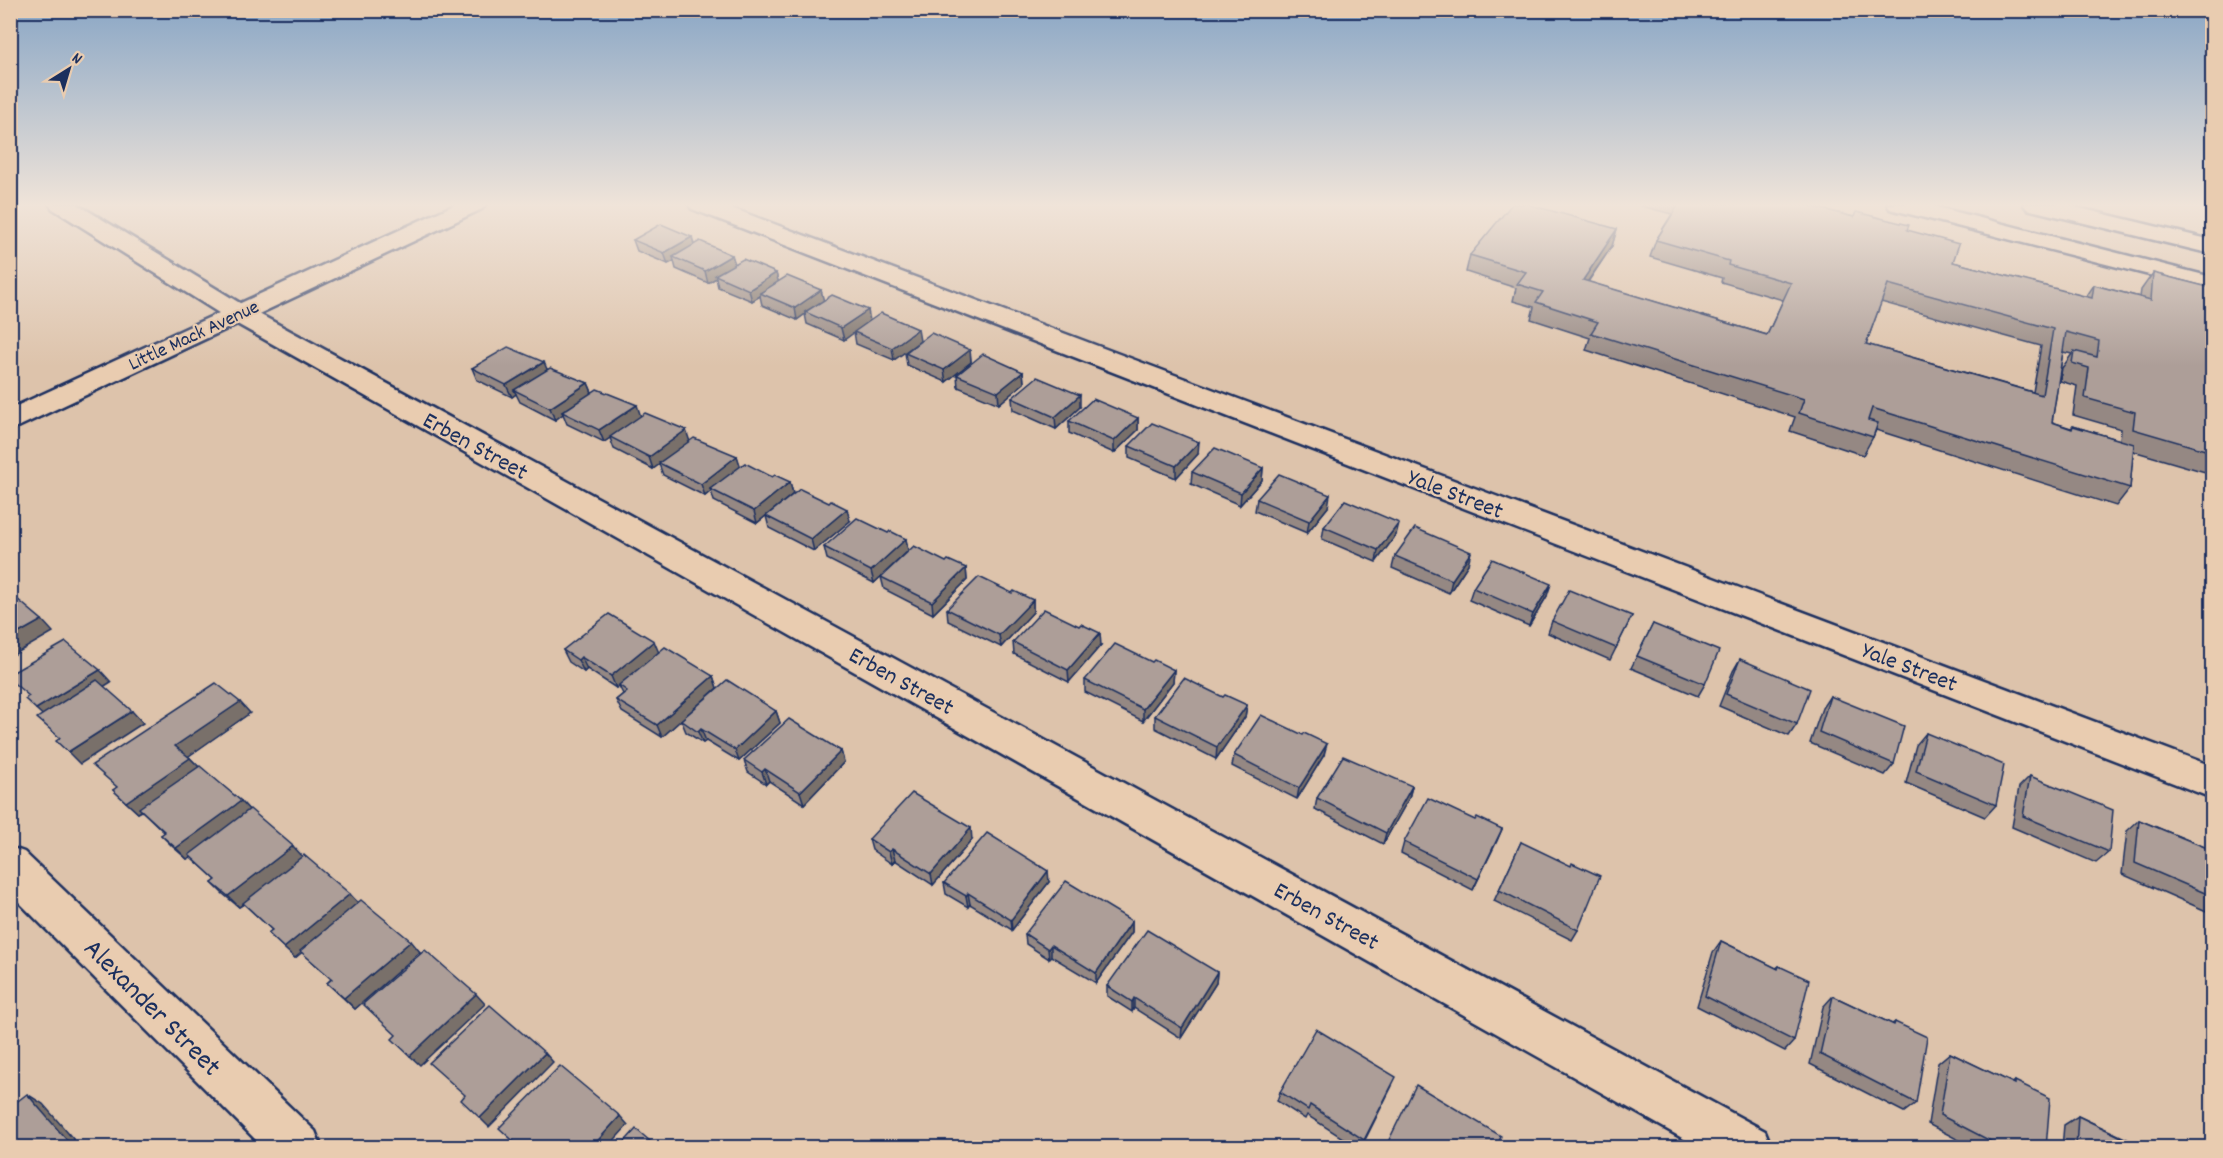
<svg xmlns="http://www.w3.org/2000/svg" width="2223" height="1158" font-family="Dekko,sans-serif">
	<rect width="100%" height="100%" fill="#ddc3ab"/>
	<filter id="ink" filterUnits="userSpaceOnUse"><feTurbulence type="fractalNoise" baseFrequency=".0167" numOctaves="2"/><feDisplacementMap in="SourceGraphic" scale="12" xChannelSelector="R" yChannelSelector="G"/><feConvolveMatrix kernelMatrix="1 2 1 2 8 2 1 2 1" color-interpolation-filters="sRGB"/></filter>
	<g filter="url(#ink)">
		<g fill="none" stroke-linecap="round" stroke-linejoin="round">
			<defs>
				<g id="minor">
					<polygon points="49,204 77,204 248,308 1765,1131 1772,1148 1700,1148 230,320 53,209"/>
					<polygon points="688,204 721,204 2212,766 2212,798 692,209"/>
					<polygon points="10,847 24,852 315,1131 322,1148 264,1148 10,893"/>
				</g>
				<g id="major">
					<polygon points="456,204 486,204 482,209 20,426 10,429 10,409"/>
					<polygon points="1887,204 1925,204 2212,277 2212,291 1890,209"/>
					<polygon points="2023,204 2063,204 2212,240 2212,254 2027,209"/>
				</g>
			</defs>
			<!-- minor casing -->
			<use href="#minor" stroke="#1b2f5e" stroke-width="5"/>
			<!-- major casing -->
			<use href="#major" stroke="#1b2f5e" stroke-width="5"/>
			<!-- minor -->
			<use href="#minor" fill="#e9ccb0" fill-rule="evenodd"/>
			<!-- major -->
			<use href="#major" fill="#e9ccb0" fill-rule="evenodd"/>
		</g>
		<!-- wall -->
		<g fill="#958883" stroke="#1b2f5e" stroke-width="1.5" fill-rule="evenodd">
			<path d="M 1642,204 L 1802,204 L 1854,217 L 1856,212 L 1907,230 L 1953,262 L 2086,297 L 2094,285 L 2140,297 L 2141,290 L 2153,273 L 2212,288 L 2212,474 L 2133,451 L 2130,488 L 2116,506 L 1876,430 L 1873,437 L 1863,455 L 1790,431 L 1795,417 L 1586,350 L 1590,338 L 1531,319 L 1534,307 L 1513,301 L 1516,288 L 1466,272 L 1470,255 L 1617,229 L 1612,246 L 1588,282 L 1767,335 L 1783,300 L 1721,282 L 1722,278 L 1650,257 L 1656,240 L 1672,214 L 1641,206 ZM 1881,302 L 2041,346 L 2033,392 L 1866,344 ZM 2063,352 L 2072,354 L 2062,368 L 2060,381 L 2077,386 L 2073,415 L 2121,429 L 2120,440 L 2073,426 L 2071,428 L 2052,422 Z"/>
			<polygon points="692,237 694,245 732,255 735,264 776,273 778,282 821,290 823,300 870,321 920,341 894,360 856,344 854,332 844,340 807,324 805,314 797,320 762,305 760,296 752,301 718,287 716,278 708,283 676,269 674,261 668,264 637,251 633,240"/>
			<polygon points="970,350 971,362 946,382 907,365 905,353"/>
			<polygon points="472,368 547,369 588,383 592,392 690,441 737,456 740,467 790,482 793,494 757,523 714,501 711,491 705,496 663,475 659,464 653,469 614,449 610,438 604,442 567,424 563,414 555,420 520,402 516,394 512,397 477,380"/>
			<polygon points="1023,372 1024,383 999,404 958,387 957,375"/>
			<polygon points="1012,398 1080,407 1056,429 1013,410"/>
			<polygon points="1138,418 1138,430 1114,453 1069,433 1069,421"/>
			<polygon points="1129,446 1198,454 1176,478 1129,458"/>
			<polygon points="1263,468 1262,480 1240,505 1191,484 1192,472"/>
			<polygon points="1257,499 1328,507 1307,533 1255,511"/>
			<polygon points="766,516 850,521 814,551 769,528"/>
			<polygon points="1324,527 1396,535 1376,562 1322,539"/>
			<polygon points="888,533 906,539 908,551 874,583 827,559 824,547"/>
			<polygon points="1395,556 1468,564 1449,593 1392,568"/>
			<polygon points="946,562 966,568 967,580 933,614 884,589 881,577"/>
			<polygon points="1473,588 1547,596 1529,626 1469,600"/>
			<polygon points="1012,593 1033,600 1033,612 1001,647 948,621 947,609"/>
			<polygon points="1632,616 1610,660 1548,633 1552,621"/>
			<polygon points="1653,624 1705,684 1698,696 1631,668"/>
			<polygon points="1013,642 1101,645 1069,682 1014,654"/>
			<polygon points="563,650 659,652 713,676 717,688 776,711 780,723 739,761 706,741 703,743 686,732 681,720 662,737 622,712 616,700 623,694 619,686 616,688 587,669 584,672 569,662"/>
			<polygon points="1740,659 1797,724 1789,736 1719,706 1733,671"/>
			<polygon points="1152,662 1174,670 1173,682 1143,721 1085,692 1085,680"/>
			<polygon points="1830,696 1894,764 1885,775 1810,743 1822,708"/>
			<polygon points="1223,697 1247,705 1245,717 1216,759 1155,728 1155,716"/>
			<polygon points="250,713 188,756 199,767 241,801 249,810 302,857 420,952 355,1009 327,983 331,979 302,952 295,958 268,933 272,930 244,904 239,907 223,894 212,883 216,880 191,857 187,859 173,847 161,835 165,833 142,811 138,813 113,790"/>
			<polygon points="1926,733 1996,805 1985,817 1906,783 1916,745"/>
			<polygon points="841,751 844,762 804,804 769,781 766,784 748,772 744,760"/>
			<polygon points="1234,755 1324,755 1297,799 1232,766"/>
			<polygon points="2030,776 2109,852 2096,863 2012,827 2019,787"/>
			<polygon points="1412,786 1409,798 1383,844 1315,809 1317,798"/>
			<polygon points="1475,820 1502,829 1473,890 1401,853 1404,842"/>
			<polygon points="2139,820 2212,850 2212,912 2211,913 2122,874 2127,831"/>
			<polygon points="869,839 972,840 933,885 895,860 892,864 872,850"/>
			<polygon points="1521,842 1578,930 1572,940 1494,901"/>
			<polygon points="1049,882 1012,930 970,904 968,907 946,894 944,883"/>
			<polygon points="1132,921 1132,932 1096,983 1051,956 1049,959 1026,944 1025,934"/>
			<polygon points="1721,941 1776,968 1779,966 1794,1041 1785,1051 1697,1006 1713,952"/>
			<polygon points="1217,972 1216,983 1181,1038 1134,1008 1132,1012 1107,996 1107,986"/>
			<polygon points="1833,996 1892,1024 1895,1022 1916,1103 1904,1112 1810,1064 1823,1007"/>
			<polygon points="1950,1053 2012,1083 2015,1081 2046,1148 1974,1148 1928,1124 1938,1063"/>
			<polygon points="1392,1086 1361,1148 1358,1148 1307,1115 1305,1119 1277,1101 1280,1092"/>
			<polygon points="2078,1116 2144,1147 2148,1145 2153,1148 2062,1148 2064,1125"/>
		</g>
		<!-- shaded-wall -->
		<g fill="#796f6a" stroke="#1b2f5e" stroke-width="1.5">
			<polygon points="1617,229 1612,246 1577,297 1583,280"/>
			<polygon points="692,237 695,249 673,257 674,261 668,264 664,253"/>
			<polygon points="732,255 735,266 715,275 716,278 708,283 705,271"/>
			<polygon points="776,273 779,284 760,293 760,296 752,301 749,290"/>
			<polygon points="821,290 824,302 805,312 805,314 797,320 795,308"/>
			<polygon points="868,310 870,321 844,340 841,328"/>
			<polygon points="918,329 920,341 894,360 892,348"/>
			<polygon points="970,350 971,362 946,382 944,370"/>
			<polygon points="544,362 549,374 514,390 516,394 512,397 506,385"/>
			<polygon points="1023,372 1024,383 999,404 998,392"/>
			<polygon points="588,383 593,395 562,412 563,414 555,420 550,408"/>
			<polygon points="1080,395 1080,407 1056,429 1055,417"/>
			<polygon points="637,405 641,417 604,442 599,430"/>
			<polygon points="1138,418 1138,430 1114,453 1114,441"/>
			<polygon points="686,430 690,442 653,469 649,457"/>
			<polygon points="1199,442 1198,454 1176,478 1176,466"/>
			<polygon points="737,456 741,468 710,489 711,491 705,496 701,484"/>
			<polygon points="1263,468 1262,480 1240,505 1241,493"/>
			<polygon points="790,482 793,494 757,523 754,511"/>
			<polygon points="1330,495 1328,507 1307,533 1309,521"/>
			<polygon points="847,509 850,521 814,551 811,539"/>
			<polygon points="1399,523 1396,535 1376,562 1378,550"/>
			<polygon points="906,539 908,551 874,583 871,571"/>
			<polygon points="1471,552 1468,564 1449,593 1452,580"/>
			<polygon points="966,568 967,580 933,614 932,602"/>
			<polygon points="1551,584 1547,596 1529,626 1533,614"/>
			<polygon points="1033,600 1033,612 1001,647 999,635"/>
			<polygon points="42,620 53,632 10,657 10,638"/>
			<polygon points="1100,633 1101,645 1069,682 1068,670"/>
			<polygon points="654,641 659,653 616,688 611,676"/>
			<polygon points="581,657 587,669 584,672 578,660"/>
			<polygon points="100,670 111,682 49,721 36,709"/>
			<polygon points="1174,670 1173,682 1143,721 1143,709"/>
			<polygon points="713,676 717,688 662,737 657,725"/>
			<polygon points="240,702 250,713 186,758 175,746"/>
			<polygon points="1247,705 1245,717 1216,759 1217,747"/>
			<polygon points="132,711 143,723 80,764 68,752"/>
			<polygon points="776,711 780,723 739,761 735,750"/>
			<polygon points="701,729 706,741 703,743 698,732"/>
			<polygon points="1327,744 1324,755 1297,799 1299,788"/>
			<polygon points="841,751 844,762 804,804 800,792"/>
			<polygon points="190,758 201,769 138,813 126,802"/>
			<polygon points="765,769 769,781 766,784 762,772"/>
			<polygon points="1412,786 1409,798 1383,844 1386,833"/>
			<polygon points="241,801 251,812 187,859 176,848"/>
			<polygon points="971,828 972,840 933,885 931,874"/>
			<polygon points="1502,829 1497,841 1473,890 1478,879"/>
			<polygon points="293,846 303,857 239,907 228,896"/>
			<polygon points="892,849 895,860 892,864 889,852"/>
			<polygon points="1048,871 1049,882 1012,930 1011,920"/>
			<polygon points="968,893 970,904 968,907 966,896"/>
			<polygon points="350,894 360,905 295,958 284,948"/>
			<polygon points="1132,921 1132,932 1096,983 1096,973"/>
			<polygon points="411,941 420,952 355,1009 344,998"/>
			<polygon points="1051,945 1051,956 1049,959 1048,949"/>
			<polygon points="1217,972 1216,983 1181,1038 1182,1028"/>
			<polygon points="476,994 485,1004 420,1065 410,1056"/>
			<polygon points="1134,998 1134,1008 1132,1012 1132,1002"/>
			<polygon points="545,1053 553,1062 489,1127 480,1118"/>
			<polygon points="27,1094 43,1104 81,1148 71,1148"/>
			<polygon points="620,1116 628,1125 607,1148 591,1148"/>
		</g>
		<!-- building -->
		<g fill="#ad9e98" stroke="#1b2f5e" stroke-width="1.5" fill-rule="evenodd">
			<path d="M 1512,204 L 1527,204 L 1617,229 L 1583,280 L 1767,335 L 1791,283 L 1728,265 L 1729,261 L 1656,240 L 1679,204 L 1802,204 L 1854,217 L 1856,212 L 1909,225 L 1907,230 L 1959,244 L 1953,262 L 2092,298 L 2094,285 L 2151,300 L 2153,273 L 2212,288 L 2212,452 L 2133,429 L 2135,412 L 2085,398 L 2089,368 L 2072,363 L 2074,351 L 2097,357 L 2099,341 L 2066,332 L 2052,422 L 2072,429 L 2073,426 L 2134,444 L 2130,488 L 1872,408 L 1868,420 L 1878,423 L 1873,437 L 1799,413 L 1804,399 L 1591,333 L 1598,322 L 1536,302 L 1543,292 L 1517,284 L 1526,272 L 1470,255 ZM 1888,284 L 2053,329 L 2042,395 L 1866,344 Z"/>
			<polygon points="661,224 692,237 664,253 633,240"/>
			<polygon points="700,241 732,255 705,271 673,257"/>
			<polygon points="743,259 776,273 749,290 715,275"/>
			<polygon points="787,276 821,290 795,308 760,293"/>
			<polygon points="832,295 868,310 841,328 805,312"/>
			<polygon points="881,313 918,329 892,348 854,332"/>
			<polygon points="931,333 970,350 944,370 905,353"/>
			<polygon points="508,347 544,362 506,385 472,368"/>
			<polygon points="983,354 1023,372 998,392 957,375"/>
			<polygon points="550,368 588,383 550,408 514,390"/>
			<polygon points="1037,377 1080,395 1055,417 1012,398"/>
			<polygon points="597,389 637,405 599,430 562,412"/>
			<polygon points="1093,399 1138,418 1114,441 1069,421"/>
			<polygon points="645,413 686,430 649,457 610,437"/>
			<polygon points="1152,423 1199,442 1176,466 1129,446"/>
			<polygon points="694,438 737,456 701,484 659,463"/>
			<polygon points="1215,448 1263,468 1241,493 1192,472"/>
			<polygon points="745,463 772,477 775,475 790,482 754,511 710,489"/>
			<polygon points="1279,474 1330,495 1309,521 1257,499"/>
			<polygon points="800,489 829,503 831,501 847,509 811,539 766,516"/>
			<polygon points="1345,500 1399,523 1378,550 1324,527"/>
			<polygon points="857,518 888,533 890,531 906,539 871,571 824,547"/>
			<polygon points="1415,528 1471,552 1452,580 1395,556"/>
			<polygon points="914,546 946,562 948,560 966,568 932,602 881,577"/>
			<polygon points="1492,559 1551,584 1533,614 1473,588"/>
			<polygon points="979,577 1012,593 1014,591 1033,600 999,635 947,609"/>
			<polygon points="1569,590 1632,616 1616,648 1552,621"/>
			<polygon points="10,593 42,620 10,638"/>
			<polygon points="1044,609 1079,626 1081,624 1100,633 1068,670 1013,642"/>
			<polygon points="609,614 654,641 611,676 581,657 578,660 563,650"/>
			<polygon points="1653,624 1719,651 1705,684 1637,656"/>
			<polygon points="66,642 100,670 36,709 25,699 29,696 10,680 10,674"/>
			<polygon points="1115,644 1152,662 1154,660 1174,670 1143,709 1085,680"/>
			<polygon points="665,647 713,676 657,725 616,700 627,691 619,685"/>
			<polygon points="1740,659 1810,689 1797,724 1726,694"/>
			<polygon points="1184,678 1223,697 1225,695 1247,705 1217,747 1155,716"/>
			<polygon points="97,680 132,711 68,752 56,741 60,738 37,718"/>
			<polygon points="727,680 776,711 735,750 701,729 698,732 681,720"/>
			<polygon points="216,683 240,702 175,746 190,758 126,802 113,790 117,787 92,765"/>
			<polygon points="1830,696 1904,726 1894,764 1819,732"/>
			<polygon points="1261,715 1303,735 1304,733 1327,744 1299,788 1234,755"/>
			<polygon points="789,719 841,751 800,792 765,769 762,772 744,760"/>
			<polygon points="1926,733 2004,765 1996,805 1916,771"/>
			<polygon points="1343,756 1412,786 1386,833 1317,798"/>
			<polygon points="200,766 241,801 176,848 161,835 165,832 139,808"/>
			<polygon points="2030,776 2113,810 2109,852 2023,816"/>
			<polygon points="912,793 971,828 931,874 892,849 889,852 869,839"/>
			<polygon points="1428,798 1475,820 1477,817 1502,829 1478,879 1404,842"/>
			<polygon points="250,809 293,846 228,896 212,883 216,880 189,855"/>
			<polygon points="2139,820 2212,850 2212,896 2135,863"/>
			<polygon points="987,833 1048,871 1011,920 968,893 966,896 944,883"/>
			<polygon points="1521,842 1571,866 1572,863 1600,876 1578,930 1499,890"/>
			<polygon points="304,855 350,894 284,948 268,933 272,930 243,903"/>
			<polygon points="1066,881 1132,921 1096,973 1051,945 1048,949 1025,934"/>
			<polygon points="361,900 411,941 344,998 327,983 332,979 300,951"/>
			<polygon points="1147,930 1217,972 1182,1028 1134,998 1132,1002 1107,986"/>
			<polygon points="1721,941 1778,969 1779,966 1809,980 1794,1041 1705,996"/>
			<polygon points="425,950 476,994 410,1056 392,1039 396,1035 363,1004"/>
			<polygon points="1833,996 1894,1025 1895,1022 1927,1037 1916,1103 1820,1054"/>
			<polygon points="490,1005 545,1053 480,1118 461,1100 465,1095 429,1063"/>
			<polygon points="1316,1029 1396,1077 1364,1140 1310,1105 1308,1110 1280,1092"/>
			<polygon points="1950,1053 2015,1084 2015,1081 2050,1098 2046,1148 2004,1148 1940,1115"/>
			<polygon points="560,1066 620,1116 591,1148 521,1148 499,1128"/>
			<polygon points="1416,1085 1501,1136 1497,1148 1385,1148"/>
			<polygon points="27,1094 72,1146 71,1148 10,1148 10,1107"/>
			<polygon points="2078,1116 2144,1148 2076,1148"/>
			<polygon points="636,1129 658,1148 619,1148"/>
		</g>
	</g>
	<!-- sky -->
	<linearGradient id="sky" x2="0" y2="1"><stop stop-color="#89a6c5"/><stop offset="0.56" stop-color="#f0e4d9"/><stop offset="1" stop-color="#f0e4d9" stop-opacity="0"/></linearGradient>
	<rect width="2223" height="366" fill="url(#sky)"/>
	<g text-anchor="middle" stroke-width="4.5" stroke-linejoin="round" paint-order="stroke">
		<!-- far-street labels -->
		<g font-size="20" fill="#1b2f5e" stroke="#e9ccb0">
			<text transform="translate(193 334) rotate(-25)" y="7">Little Mack Avenue</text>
		</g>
		<!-- street labels -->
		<g font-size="24" fill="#1b2f5e" stroke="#e9ccb0">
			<text transform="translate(476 445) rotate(29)" y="8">Erben Street</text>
			<text transform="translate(1456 493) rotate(21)" y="8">Yale Street</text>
			<text transform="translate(1910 666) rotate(21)" y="8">Yale Street</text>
			<text transform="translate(902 680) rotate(29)" y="8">Erben Street</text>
			<text transform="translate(1327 915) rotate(29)" y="8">Erben Street</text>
		</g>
		<!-- near-street labels -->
		<g font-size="28" fill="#1b2f5e" stroke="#e9ccb0">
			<text transform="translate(154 1006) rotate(45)" y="10">Alexander Street</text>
		</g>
	</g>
	<!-- margin -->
	<rect width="2223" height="1158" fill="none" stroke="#e9ccb0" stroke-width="36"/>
	<rect x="18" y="18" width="2187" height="1122" fill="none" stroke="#1b2f5e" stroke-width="2" filter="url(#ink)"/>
	<!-- north arrow -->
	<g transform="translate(69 69) rotate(37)" stroke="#e9ccb0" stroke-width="4.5" paint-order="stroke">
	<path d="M0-4.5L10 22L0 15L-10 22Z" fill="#1b2f5e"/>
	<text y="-9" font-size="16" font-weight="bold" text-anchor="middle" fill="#1b2f5e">N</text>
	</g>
</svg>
